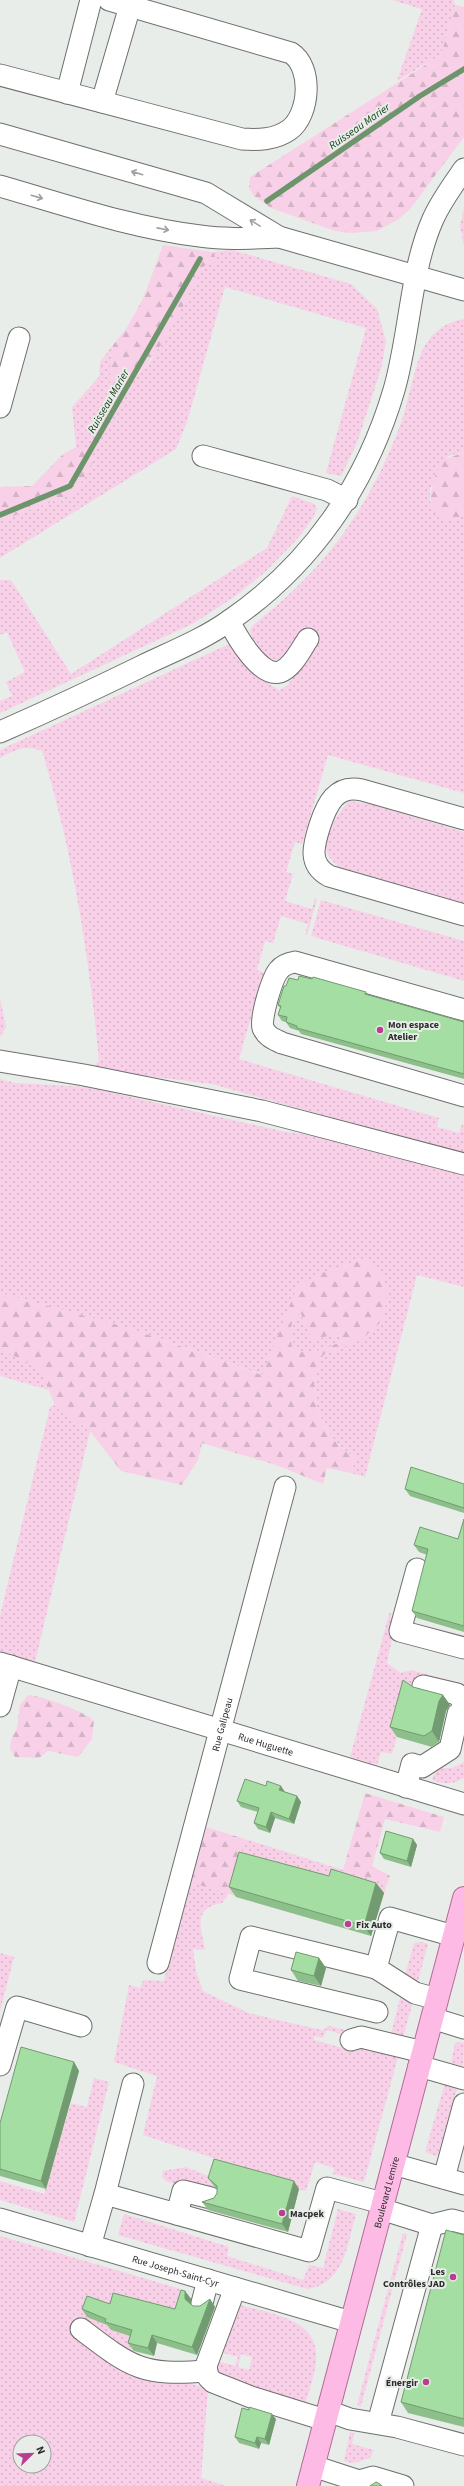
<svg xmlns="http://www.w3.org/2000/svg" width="464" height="2486" font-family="'Source Sans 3',sans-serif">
	<defs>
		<pattern id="green-dots" width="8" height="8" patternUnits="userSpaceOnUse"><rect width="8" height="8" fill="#f8d0e7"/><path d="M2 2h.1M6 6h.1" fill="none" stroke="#d5b3c6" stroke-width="1.8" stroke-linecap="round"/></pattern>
		<pattern id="forest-firs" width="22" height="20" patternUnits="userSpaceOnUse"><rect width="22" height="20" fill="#f8d0e7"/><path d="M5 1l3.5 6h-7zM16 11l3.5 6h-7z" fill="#d5b3c6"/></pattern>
	</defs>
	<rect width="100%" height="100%" fill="#e9ede9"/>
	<!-- green -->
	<g fill="url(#green-dots)" fill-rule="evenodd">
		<polygon points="392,0 453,0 455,5 441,55 397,81 422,9"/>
		<polygon points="464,208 464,246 460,226"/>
		<polygon points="232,250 351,284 377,309 386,341 381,369 357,443 341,476 326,473 366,328 225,287 187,422 176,449 0,558 0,521 75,493 94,460 84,448 76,447 72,407 99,377 100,362 113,345 110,364 110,387 133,380 152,359 204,266 217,261 212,252"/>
		<path d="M 464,319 L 464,452 L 448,456 L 430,489 L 430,502 L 462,516 L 464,515 L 464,793 L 328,755 L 302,844 L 295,842 L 286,872 L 293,874 L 285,901 L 312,909 L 315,898 L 317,899 L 307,935 L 305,935 L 308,924 L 281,916 L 273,943 L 265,941 L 257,970 L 264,973 L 239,1059 L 439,1118 L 437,1127 L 459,1133 L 462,1124 L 464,1125 L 464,1155 L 212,1084 L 91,1069 L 99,1061 C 89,956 73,852 42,751 C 26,744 14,750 0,758 L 0,750 L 229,644 C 242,665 258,678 279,690 L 287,686 L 299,669 L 284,657 L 280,661 C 262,657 254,648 250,630 L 253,625 C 325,570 371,506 402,420 C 409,399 412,377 420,356 C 427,337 443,322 464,319 Z"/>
		<polygon points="292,496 314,504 317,508 313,518 299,537 265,572 234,597 194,623 0,713 0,701 12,696 6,682 25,672 7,632 0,635 0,580 11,580 71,674 267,548"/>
		<path d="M 349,801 L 370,804 L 464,832 L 464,906 L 341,868 C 336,864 329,859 327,852 C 322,838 339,811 349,801 Z"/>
		<polygon points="321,900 464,941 464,981 311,936"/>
		<polygon points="0,998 6,1027 0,1037"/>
		<path d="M 0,1079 L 15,1083 L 86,1087 L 286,1132 L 320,1136 L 464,1174 L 464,1287 L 417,1275 L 365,1477 L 351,1473 L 356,1458 C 331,1443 314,1415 314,1385 C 314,1376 320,1364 323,1355 L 361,1340 L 298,1285 L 263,1375 L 129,1328 L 0,1293 Z"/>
		<path d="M 300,1312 L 312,1339 L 335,1335 L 345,1340 C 326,1348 313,1357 293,1349 C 288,1334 289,1323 300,1312 Z"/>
		<polygon points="0,1349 40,1369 49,1390 0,1376"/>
		<polygon points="55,1405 90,1431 35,1662 0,1651 0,1616 50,1407"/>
		<polygon points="390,1611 394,1629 387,1663 401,1673 411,1670 460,1683 459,1686 418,1675 414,1691 410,1690 392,1754 381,1752 377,1765 350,1757"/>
		<path d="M 464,1762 L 464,1778 C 453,1785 444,1784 432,1780 L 437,1768 L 452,1768 Z"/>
		<path d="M 245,1839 L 387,1884 L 384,1893 L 246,1862 L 236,1897 L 229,1893 L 222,1903 C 192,1908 201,1927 205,1950 L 193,1949 L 196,1971 L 203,1991 L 248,2013 L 322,2030 L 329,2026 L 345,2030 L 344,2035 L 326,2030 L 323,2038 L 314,2036 L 314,2040 L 346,2049 L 347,2046 L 369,2042 L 386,2052 L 398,2057 L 364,2182 L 333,2174 L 334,2168 L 315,2162 L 306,2191 L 219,2167 L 220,2160 L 143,2135 L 157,2076 L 114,2062 L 129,1985 L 140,1988 L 143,1980 L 164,1981 L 191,1883 L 229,1893 Z"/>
		<polygon points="421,1942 428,1944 418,1981 405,1975 414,1943"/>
		<polygon points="0,1953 14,1957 0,2011"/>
		<polygon points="400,1998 413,2001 402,2041 390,2038"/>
		<polygon points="460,2042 464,2043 463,2066 451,2063 455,2043"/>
		<polygon points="94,2078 109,2082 74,2222 0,2200 0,2181 44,2194 71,2103 87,2107"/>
		<polygon points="445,2083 455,2085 457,2089 438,2155 436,2156 425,2152"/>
		<polygon points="186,2167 216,2179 212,2194 166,2181 162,2177 163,2171"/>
		<path d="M 338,2209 L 356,2214 C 347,2244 345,2284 307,2289 L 118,2235 L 124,2214 L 229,2247 L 227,2256 L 303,2280 L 309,2265 L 323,2268 Z"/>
		<polygon points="403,2233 407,2234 361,2406 357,2405"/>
		<path d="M 0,2236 L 184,2290 L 182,2292 L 183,2295 L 194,2298 L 195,2292 L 199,2294 L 198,2301 L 187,2298 L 181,2317 L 118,2301 L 111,2330 L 138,2338 L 134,2352 L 141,2354 L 139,2359 L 148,2361 L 142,2364 C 122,2354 94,2317 74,2320 L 70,2326 C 85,2343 106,2360 127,2368 C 152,2379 182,2379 208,2389 L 201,2478 L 227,2486 L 0,2486 ZM 93,2304 L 106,2309 L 101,2322 L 87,2317 ZM 20,2442 L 44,2442 L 44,2466 L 20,2466 Z"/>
		<path d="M 236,2304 C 267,2313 320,2318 316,2360 C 315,2376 308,2393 304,2408 L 236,2382 L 214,2371 L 221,2341 ZM 220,2352 L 238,2357 L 235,2366 L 217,2361 ZM 241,2354 L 252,2357 L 249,2370 L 238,2367 Z"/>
		<polygon points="350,2432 354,2433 352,2444 374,2450 370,2458 353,2463 344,2461"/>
	</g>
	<!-- forest -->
	<g fill="url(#forest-firs)" fill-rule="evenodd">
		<polygon points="455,5 464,7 464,137 410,209 399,219 377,231 352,233 335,231 271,208 254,196 249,188 250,177 441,55"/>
		<path d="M 163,245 L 212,252 L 218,261 L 204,266 C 181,307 159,364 119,389 L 110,387 L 110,364 L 113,345 L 126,329 L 143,299 Z"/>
		<polygon points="76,447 84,448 94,460 75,493 0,521 0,487 32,486 63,454"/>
		<path d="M 464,452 L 464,515 L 445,522 C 420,508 434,481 441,461 Z"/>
		<path d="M 365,1259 C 392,1279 388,1288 384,1319 L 361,1340 L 323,1355 C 320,1364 314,1376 314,1385 C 314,1415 330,1443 356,1458 L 351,1473 L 327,1468 L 323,1484 L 276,1465 L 202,1443 L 198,1460 L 182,1485 L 121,1471 L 90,1431 L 56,1408 L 40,1369 L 0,1349 L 0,1293 L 129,1328 L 262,1375 L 298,1285 L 337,1266 ZM 300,1312 L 312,1339 L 335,1335 L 345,1340 C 326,1348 312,1357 293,1349 C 288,1335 289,1323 300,1312 Z"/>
		<path d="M 28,1695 C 43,1696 84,1711 94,1721 L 92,1739 L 78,1757 L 48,1751 L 39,1758 L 15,1757 L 10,1749 L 11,1740 L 17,1728 L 20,1705 Z"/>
		<polygon points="365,1793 444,1817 440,1832 385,1819 372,1866 390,1876 387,1884 343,1870"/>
		<polygon points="206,1827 245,1839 229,1893 191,1883"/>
	</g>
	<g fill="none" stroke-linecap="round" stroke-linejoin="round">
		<!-- stream -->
		<g stroke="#6c956b" stroke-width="5.5">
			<polyline points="267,201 420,96 464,69"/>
			<polyline points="0,515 70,486 200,259"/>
		</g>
		<defs>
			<g id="minor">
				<path d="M 0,75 L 242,139 C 258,140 275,140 289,130 C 310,115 313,67 291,53 L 109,0"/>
				<polyline points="67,93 91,0"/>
				<polyline points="102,102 130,6"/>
				<path d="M 0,134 L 206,193 L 279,237 C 253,238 227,240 200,236 C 132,228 66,205 0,186"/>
				<polyline points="279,237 464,290"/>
				<polyline points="0,407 19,338"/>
				<polyline points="203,456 327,490 347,500"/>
				<path d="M 229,621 C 236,635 260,678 280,672 C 293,667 301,649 308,639"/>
				<path d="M 0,732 C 48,711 95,689 142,666 C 171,652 202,640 229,621 C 311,565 366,485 394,390 C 410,335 410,271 433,219 C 441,201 453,185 464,169"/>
				<path d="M 464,819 L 362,790 C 336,784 327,804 320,825 C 314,844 307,864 329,876 L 464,915"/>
				<path d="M 464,1010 L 295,962 C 289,963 283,965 279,970 C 272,978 260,1018 263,1028 C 267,1037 274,1039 282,1043 L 464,1096"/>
				<polyline points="0,1061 84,1075 262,1111 464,1164"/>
				<polyline points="417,1569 400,1631 464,1648"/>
				<path id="s1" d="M 0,1663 L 464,1804"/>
				<polyline points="423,1686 457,1694 464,1703"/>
				<polyline points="0,1706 11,1666"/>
				<polyline points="406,1787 412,1764 422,1767 450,1749 458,1714 464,1711"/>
				<path id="s2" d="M 158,1963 L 285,1487"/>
				<polyline points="376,1968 251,1937 240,1979 377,2012"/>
				<polyline points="437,1999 415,1993 376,1968 390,1918 454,1936"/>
				<polyline points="432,2018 464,2028"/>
				<polyline points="351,2040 361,2037 423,2052"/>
				<polyline points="0,2065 17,2007 81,2026"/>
				<polyline points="419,2066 464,2079"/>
				<polyline points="393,2164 464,2184"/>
				<polyline points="444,2178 464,2104"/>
				<polyline points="105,2194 133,2084"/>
				<polyline points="177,2214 183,2191 211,2198"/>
				<path id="s3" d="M 0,2219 L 351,2322"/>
				<polyline points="432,2225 452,2220 464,2223"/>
				<polyline points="90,2246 105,2194 309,2251 327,2188 382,2203"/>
				<polyline points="235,2288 206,2366 208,2377 213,2382 251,2397 325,2420"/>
				<polyline points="202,2303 208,2280"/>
				<path d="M 81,2329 C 131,2367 141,2376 206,2371"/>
				<polyline points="328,2411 350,2419 397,2427 464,2445"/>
				<polyline points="378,2423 432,2225 381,2209"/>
				<polyline points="313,2466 359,2481 358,2486"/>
				<polyline points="359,2481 373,2477 403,2486"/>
			</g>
			<g id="major">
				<path id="s4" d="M 308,2486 L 464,1898"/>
			</g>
		</defs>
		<!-- minor casing -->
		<use href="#minor" stroke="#6d706d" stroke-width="23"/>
		<!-- major casing -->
		<use href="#major" stroke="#b36b99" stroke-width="24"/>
		<!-- minor -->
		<use href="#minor" stroke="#fff" stroke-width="21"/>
		<!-- major -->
		<use href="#major" stroke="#fdbae5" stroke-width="22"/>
	</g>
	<!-- wall -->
	<g fill="#8dbf8b">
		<polygon points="298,980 368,995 464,1022 464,1079 301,1034 299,1031 290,1028 286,1022 282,1021 278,1015 280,1008 278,1005 286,986"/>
		<polygon points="464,1484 464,1513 410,1496 405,1489"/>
		<polygon points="464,1519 464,1632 417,1618 412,1611 427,1555 419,1552 414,1545 458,1539"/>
		<polygon points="413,1687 443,1695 450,1705 446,1711 439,1742 432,1747 397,1737 390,1727"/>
		<polygon points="285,1792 297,1796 301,1802 294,1824 275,1818 270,1833 258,1829 254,1823 258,1812 241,1807 237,1801"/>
		<polygon points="413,1839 417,1845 411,1867 384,1859 380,1853"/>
		<polygon points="329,1876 376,1883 384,1893 371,1936 236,1897 229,1887"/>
		<polygon points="319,1958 326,1968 321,1986 298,1981 291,1970"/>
		<polygon points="74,2062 79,2071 46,2189 0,2176 0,2123"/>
		<polygon points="208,2178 299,2189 288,2232 208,2210 202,2202 214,2198 217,2193 217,2189 214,2186"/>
		<polygon points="464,2235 464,2427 408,2413 401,2402"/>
		<polygon points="185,2291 191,2299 191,2304 193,2306 200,2306 210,2299 215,2307 197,2355 157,2343 154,2356 134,2351 128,2343 130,2336 111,2330 107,2325 87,2317 82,2309 110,2304 175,2309"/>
		<polygon points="276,2419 269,2445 261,2443 259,2449 239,2443 235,2437"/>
	</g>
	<!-- shaded-wall -->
	<g fill="#739b71">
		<polygon points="443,1695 450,1705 446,1711 439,1742 432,1731 439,1701"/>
		<polygon points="281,1786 285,1792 279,1790"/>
		<polygon points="297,1796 301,1802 294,1824 289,1819"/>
		<polygon points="271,1812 275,1818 270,1833 266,1827"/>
		<polygon points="413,1839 417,1845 411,1867 407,1861"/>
		<polygon points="376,1883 384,1893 371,1936 364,1926"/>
		<polygon points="319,1958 326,1968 321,1986 314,1976"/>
		<polygon points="74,2062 79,2071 46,2189 41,2181"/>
		<polygon points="294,2181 299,2189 288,2232 282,2224"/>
		<polygon points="185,2291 191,2299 191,2307 185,2299"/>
		<polygon points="210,2299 215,2307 197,2355 192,2347"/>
		<polygon points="152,2335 157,2343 154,2356 148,2348"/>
		<polygon points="272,2414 276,2419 269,2445 265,2439"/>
		<polygon points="257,2437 261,2443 259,2449 255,2443"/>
	</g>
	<!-- building -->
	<g fill="#a4dea2" stroke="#739b71">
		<polygon points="299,976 312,979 313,977 366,992 365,994 464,1022 464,1074 297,1028 297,1026 286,1022 287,1017 278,1015 281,1006 278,1005 284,986 286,986 289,978 298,980"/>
		<polygon points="411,1467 464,1484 464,1508 405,1489"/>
		<polygon points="464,1519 464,1626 412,1611 428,1549 414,1545 420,1527 458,1539"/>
		<polygon points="403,1680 413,1687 443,1695 439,1701 432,1731 424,1736 390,1727"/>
		<polygon points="245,1779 266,1786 267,1781 281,1786 279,1790 297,1796 289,1819 271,1812 266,1827 254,1823 259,1808 237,1801"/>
		<polygon points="386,1831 413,1839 407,1861 380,1853"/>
		<polygon points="239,1852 329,1876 331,1869 376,1883 364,1926 229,1887"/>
		<polygon points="296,1952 319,1958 314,1976 291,1970"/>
		<polygon points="21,2047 74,2062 41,2181 0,2169 0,2123"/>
		<polygon points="214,2159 294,2181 282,2224 202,2202 214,2198 217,2193 217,2186 208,2178"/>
		<polygon points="446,2230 464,2235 464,2419 401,2402"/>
		<polygon points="181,2290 185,2291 185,2299 193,2306 200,2306 210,2299 192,2347 152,2335 148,2348 128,2343 132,2330 105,2322 106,2319 82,2309 87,2296 110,2304 113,2293 175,2309"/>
		<polygon points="249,2407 272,2414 265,2439 257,2437 255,2443 235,2437 242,2408 249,2410"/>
		<polygon points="376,2482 380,2484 382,2486 370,2486"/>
	</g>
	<!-- one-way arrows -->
	<defs><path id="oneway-shaft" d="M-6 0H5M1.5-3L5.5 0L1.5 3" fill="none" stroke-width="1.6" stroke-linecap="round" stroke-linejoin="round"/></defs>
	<g stroke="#a0a0a0">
		<use href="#oneway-shaft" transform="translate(137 173) rotate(-164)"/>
		<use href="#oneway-shaft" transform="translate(37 197) rotate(16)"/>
		<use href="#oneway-shaft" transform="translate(255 223) rotate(-149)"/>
		<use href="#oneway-shaft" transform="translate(163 229) rotate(11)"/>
	</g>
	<!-- markers -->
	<g fill="#b73e91" stroke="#e9ede9" stroke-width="1.5">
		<circle cx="380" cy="1030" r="4"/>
		<circle cx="348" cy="1924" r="4"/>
		<circle cx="282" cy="2213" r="4"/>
		<circle cx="453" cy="2277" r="4"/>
		<circle cx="426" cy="2382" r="4"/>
	</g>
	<g text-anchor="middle" stroke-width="4" stroke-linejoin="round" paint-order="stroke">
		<!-- poi labels -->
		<g font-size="10" font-weight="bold" fill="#2c2d2c" stroke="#e9ede9" text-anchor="start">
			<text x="388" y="1028">Mon espace<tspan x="388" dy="12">Atelier</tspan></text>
			<text x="356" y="1928">Fix Auto</text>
			<text x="290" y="2217">Macpek</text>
			<text x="445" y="2275" text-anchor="end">Les<tspan x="445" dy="12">Contrôles JAD</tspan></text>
			<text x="418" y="2386" text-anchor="end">Énergir</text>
		</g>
		<!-- street labels -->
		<g font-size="10" fill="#2c2d2c" stroke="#e9ede9">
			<text dy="4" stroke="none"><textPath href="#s2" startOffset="247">Rue Galipeau</textPath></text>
			<text dy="4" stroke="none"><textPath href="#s1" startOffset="278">Rue Huguette</textPath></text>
			<text dy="4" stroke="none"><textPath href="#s4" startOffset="304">Boulevard Lemire</textPath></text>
			<text dy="4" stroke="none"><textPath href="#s3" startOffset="183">Rue Joseph-Saint-Cyr</textPath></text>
		</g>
		<!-- water labels -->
		<g font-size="11" font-style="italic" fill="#123a13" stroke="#e9ede9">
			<text transform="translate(359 126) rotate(-35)" y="4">Ruisseau Marier</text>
			<text transform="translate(108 401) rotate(-60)" y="4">Ruisseau Marier</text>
		</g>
	</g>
	<!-- north arrow -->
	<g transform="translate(32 2454) rotate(67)"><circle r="19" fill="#e9ede9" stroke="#9da09d"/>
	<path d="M0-3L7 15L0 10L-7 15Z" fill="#b73e91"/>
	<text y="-6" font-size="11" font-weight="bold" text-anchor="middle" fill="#2c2d2c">N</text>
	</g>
</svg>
